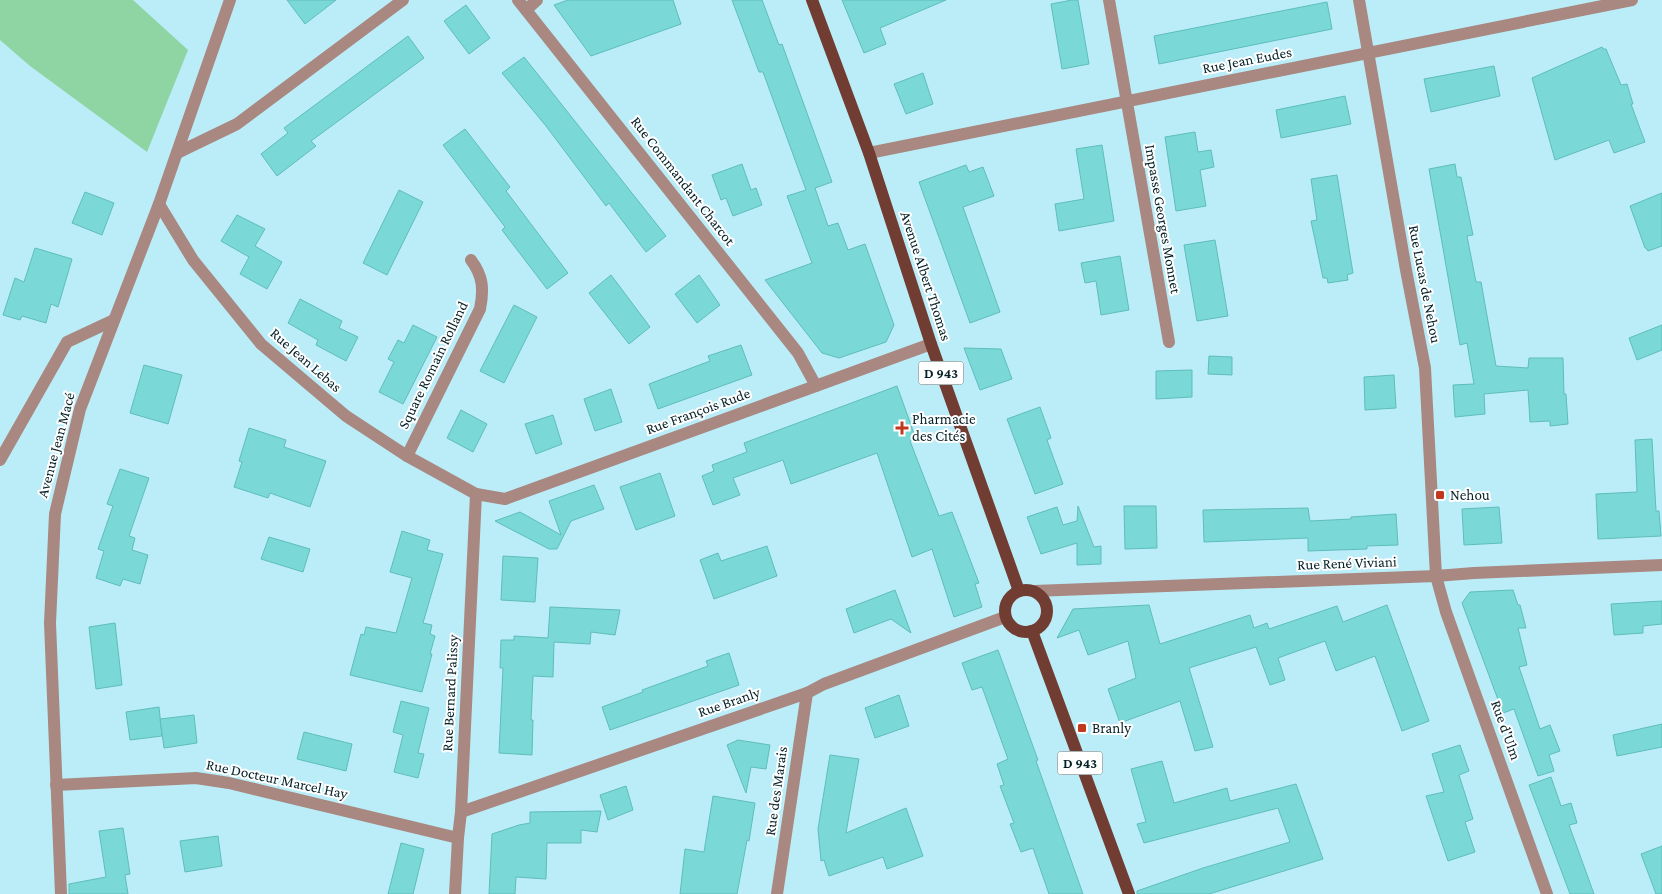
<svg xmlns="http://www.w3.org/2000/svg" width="1662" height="894" font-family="'Crimson Pro',serif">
	<rect width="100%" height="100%" fill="#bbedf9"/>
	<!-- green -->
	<polygon fill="#8ed5a3" points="0,0 133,0 188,50 147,152 30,66 0,40"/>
	<!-- building -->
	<g fill="#7ad9d6" stroke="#5ebdba">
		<polygon points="287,0 336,0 305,24"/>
		<polygon points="568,0 673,0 681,24 591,56 554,5"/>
		<polygon points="732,0 762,0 779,45 782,44 832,182 815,188 828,226 838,223 848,250 865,244 894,325 886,342 839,358 822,353 765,280 812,263 787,196 806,190 763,72 759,72"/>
		<polygon points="842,0 946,0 880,28 886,44 864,53"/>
		<polygon points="1072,0 1078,0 1089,64 1062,69 1051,4"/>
		<polygon points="1327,2 1332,29 1159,64 1154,36"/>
		<polygon points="466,5 490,38 469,54 444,21"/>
		<polygon points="408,36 424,58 311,141 316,146 277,176 261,154 288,133 284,128"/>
		<polygon points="1602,47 1603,49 1606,49 1621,85 1627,84 1633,104 1631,104 1645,142 1614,153 1609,140 1555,160 1532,78"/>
		<polygon points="524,57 666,236 646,252 609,203 606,206 546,126 502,73"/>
		<polygon points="1494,66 1500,96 1431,112 1424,79"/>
		<polygon points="923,73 933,104 906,114 894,84"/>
		<polygon points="1345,96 1351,124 1281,138 1276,110"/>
		<polygon points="465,129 510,187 506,191 568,273 547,289 502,230 505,227 443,145"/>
		<polygon points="1195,132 1198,152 1211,150 1214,167 1200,170 1206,206 1176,211 1165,137"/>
		<polygon points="1102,145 1114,221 1059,231 1055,204 1084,199 1076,149"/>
		<polygon points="742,164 751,190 756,188 762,205 733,216 726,198 721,200 712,175"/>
		<polygon points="1455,164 1457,177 1461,177 1473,235 1467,236 1476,282 1481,282 1496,366 1528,368 1529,358 1563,358 1564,394 1566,394 1568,424 1550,426 1550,421 1530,422 1528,390 1484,394 1485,414 1455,417 1453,385 1474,384 1467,343 1460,345 1429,169"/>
		<polygon points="966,165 969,172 983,167 994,196 963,207 1000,312 970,323 919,182"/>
		<polygon points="1337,175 1353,273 1347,275 1348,280 1328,283 1327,278 1323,278 1311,221 1317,220 1311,179"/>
		<polygon points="399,190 423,202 387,275 363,263"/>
		<polygon points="85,192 114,203 102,235 72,223"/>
		<polygon points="1662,193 1662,246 1648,251 1646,248 1645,248 1630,206"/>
		<polygon points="237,215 265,229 255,246 282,262 267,289 240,274 249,257 221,241"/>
		<polygon points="1215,240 1228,316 1197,321 1184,245"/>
		<polygon points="35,248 72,259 58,307 51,304 46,323 22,316 20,320 3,315 15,278 24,282"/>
		<polygon points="1120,256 1129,310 1101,315 1096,281 1085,283 1081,263"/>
		<polygon points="611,275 650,327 629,344 589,293"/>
		<polygon points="699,275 720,305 697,323 675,294"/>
		<polygon points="300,299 342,321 339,328 358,337 346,361 316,345 318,340 288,323"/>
		<polygon points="514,305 537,317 504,383 480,371"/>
		<polygon points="413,325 437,337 403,404 379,392 394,362 388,359 398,340 404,343"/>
		<polygon points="1662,325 1662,350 1637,360 1629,338"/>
		<polygon points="741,345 752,375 658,409 649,384 710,361 708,356"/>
		<polygon points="964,348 1001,349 1012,379 980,390"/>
		<polygon points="1209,356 1232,357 1232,375 1208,374"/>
		<polygon points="144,365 182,375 168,424 130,413"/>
		<polygon points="1192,370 1192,397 1156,399 1156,371"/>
		<polygon points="1394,375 1396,408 1365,410 1364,377"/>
		<polygon points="897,386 916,439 910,441 939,516 952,512 979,583 975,584 982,607 954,617 932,549 912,557 877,453 791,484 783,460 733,478 740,495 713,505 702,476 714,471 712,465 747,452 744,443"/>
		<polygon points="611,389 622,422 595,431 584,399"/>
		<polygon points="1040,407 1051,438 1047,440 1063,484 1035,494 1007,419"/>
		<polygon points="461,410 487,424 473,452 447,438"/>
		<polygon points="553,415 562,444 536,454 525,424"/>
		<polygon points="249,428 286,440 284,447 326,461 310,507 270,493 268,498 234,487 242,462 239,461"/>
		<polygon points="1652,439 1656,511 1659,511 1661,536 1598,539 1596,494 1637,492 1635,440"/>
		<polygon points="120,469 149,478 129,536 135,538 132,550 148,555 140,584 123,579 120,586 96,578 104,551 98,549 113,506 107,504"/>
		<polygon points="660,473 675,516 636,530 620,487"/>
		<polygon points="594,485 604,509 571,521 557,549 549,549 495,521 520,512 561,535 549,501"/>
		<polygon points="1078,506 1094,547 1101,546 1101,564 1077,565 1077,543 1041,554 1027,517 1057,507 1063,525 1077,521"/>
		<polygon points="1124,506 1156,506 1157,548 1125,549"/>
		<polygon points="1499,507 1502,543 1464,545 1462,509"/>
		<polygon points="1308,508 1310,521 1351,519 1351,517 1396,514 1398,545 1367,546 1367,549 1308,551 1308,538 1204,542 1203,510"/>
		<polygon points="402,531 430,540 427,550 443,554 423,623 432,625 430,634 435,636 430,654 432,654 422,692 350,675 361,634 364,635 366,627 396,633 412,578 390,572"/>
		<polygon points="269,537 310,549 303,572 261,559"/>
		<polygon points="767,546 777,576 714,599 700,560 718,553 721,561"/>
		<polygon points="503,556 538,558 535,602 501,600"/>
		<polygon points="895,590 911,633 891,619 854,633 846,609"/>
		<polygon points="1513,590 1518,605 1520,605 1526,628 1518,628 1527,665 1519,667 1540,729 1550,725 1560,751 1549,755 1554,771 1538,776 1514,709 1503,713 1462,603 1470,592"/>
		<polygon points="1662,601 1662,624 1643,626 1643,633 1614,635 1611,604"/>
		<polygon points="1149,605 1160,644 1250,615 1254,628 1267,623 1269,629 1337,606 1343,622 1387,605 1429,721 1402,731 1375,656 1336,671 1325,641 1278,658 1285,680 1270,685 1256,647 1189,668 1213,747 1195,751 1180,701 1120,723 1108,689 1136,678 1128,641 1088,655 1079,630 1057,638 1073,609"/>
		<polygon points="550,607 620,610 615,635 591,632 590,644 554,642 553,677 533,676 531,720 533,720 532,755 499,753 503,668 500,668 501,640 514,640 514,636 548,638"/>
		<polygon points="115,623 122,685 96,689 89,627"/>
		<polygon points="998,650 1038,760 1036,761 1083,894 1049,894 1033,848 1021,852 1010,824 1014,823 1000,786 1004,785 997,764 1008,759 982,687 972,690 962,663"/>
		<polygon points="729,653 739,685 610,730 602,707 643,692 642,690 708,666 706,661"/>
		<polygon points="899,695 909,726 875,738 865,708"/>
		<polygon points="401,701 429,708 418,753 424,754 418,778 394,772 403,735 393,732"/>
		<polygon points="159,707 162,736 130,740 126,712"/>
		<polygon points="194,715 197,743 164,748 160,719"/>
		<polygon points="1662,724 1662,747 1617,756 1613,735"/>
		<polygon points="304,732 352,744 346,771 297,759"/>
		<polygon points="738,740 770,745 766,769 751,767 746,793 727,745"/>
		<polygon points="1460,745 1469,771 1459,775 1473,819 1465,822 1475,852 1448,861 1426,796 1444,792 1432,754"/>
		<polygon points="830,755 859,759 846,833 906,808 923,856 887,869 883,857 829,876 824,860 821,861 818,829"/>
		<polygon points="1162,761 1174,803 1227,788 1230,801 1296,784 1323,859 1209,894 1137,894 1137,891 1203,868 1290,842 1278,808 1144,843 1137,824 1146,822 1131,769"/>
		<polygon points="1551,777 1561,806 1571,803 1577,823 1569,825 1594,894 1570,894 1529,785"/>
		<polygon points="626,786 633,810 608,820 600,795"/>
		<polygon points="713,796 755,803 749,841 747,840 737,894 680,894 685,849 704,852"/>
		<polygon points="601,811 597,832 581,830 581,843 547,843 546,879 516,877 515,894 489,894 492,834 519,825 530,823 530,812"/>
		<polygon points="123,828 130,874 125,875 128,894 69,894 69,884 106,877 99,831"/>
		<polygon points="218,836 222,866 185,872 180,841"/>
		<polygon points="401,843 424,849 413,894 388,894"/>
		<polygon points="1662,846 1662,894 1656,894 1641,854"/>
	</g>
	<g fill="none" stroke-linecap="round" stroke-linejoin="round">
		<!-- minor -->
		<g stroke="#a88880" stroke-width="12">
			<polyline points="518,0 798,353 816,386"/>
			<polyline points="1109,0 1169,342"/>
			<polyline points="1359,0 1406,270 1425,368 1436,576 1446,612 1547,894"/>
			<polyline points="526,10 537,0"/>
			<polyline points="177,153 237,124 403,0"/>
			<polyline points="869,153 1632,0"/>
			<polyline points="159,204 193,260 261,344 346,416 407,456 476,494 505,499 931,344"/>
			<path d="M 407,456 L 480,309 C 484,289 483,276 471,260"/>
			<polyline points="0,460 67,342 114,320"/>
			<polyline points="1034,591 1436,576 1474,573 1662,565"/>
			<polyline points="56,785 196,778 229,783 458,838"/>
			<polyline points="461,812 807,693 824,684 1005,617"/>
			<polyline points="61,894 50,623 55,514 80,409 159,204 230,0"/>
			<polyline points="455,894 458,838 461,812 476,494"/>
			<polyline points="777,894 807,693"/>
		</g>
		<!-- major -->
		<g stroke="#713c31" stroke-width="12">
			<polyline points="812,0 869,153 931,344 1019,591"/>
			<circle cx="1026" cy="611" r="21"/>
			<polyline points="1032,631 1129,894"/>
		</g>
	</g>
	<!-- markers -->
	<g fill="#c2381d" stroke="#fff" stroke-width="2">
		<path d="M899.5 420.5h5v5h5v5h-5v5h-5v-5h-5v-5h5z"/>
		<rect x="1435" y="490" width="10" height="10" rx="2.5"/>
		<rect x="1077" y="723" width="10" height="10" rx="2.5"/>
	</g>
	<g text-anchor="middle" stroke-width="4" stroke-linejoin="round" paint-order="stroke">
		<!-- shield labels -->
		<g fill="#fff" stroke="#4f6468" stroke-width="1">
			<rect x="918.5" y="361.5" width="45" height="23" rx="4"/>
			<rect x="1057.5" y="751.5" width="45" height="23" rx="4"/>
		</g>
		<g font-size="14" font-weight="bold" fill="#042127">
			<text x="941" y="378">D 943</text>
			<text x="1080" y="768">D 943</text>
		</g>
		<!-- street labels -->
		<g font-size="15" fill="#042127" stroke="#fff">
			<text transform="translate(1247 60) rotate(-11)" y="5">Rue Jean Eudes</text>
			<text transform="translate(683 181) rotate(52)" y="5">Rue Commandant Charcot</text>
			<text transform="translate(1163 219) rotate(80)" y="5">Impasse Georges Monnet</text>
			<text transform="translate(926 276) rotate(72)" y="5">Avenue Albert Thomas</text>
			<text transform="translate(1425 284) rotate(79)" y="5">Rue Lucas de Nehou</text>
			<text transform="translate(306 360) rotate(41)" y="5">Rue Jean Lebas</text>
			<text transform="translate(433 365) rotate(-64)" y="5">Square Romain Rolland</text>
			<text transform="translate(698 411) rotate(-20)" y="5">Rue François Rude</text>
			<text transform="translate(56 445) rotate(-75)" y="5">Avenue Jean Macé</text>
			<text transform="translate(1347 563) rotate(-2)" y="5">Rue René Viviani</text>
			<text transform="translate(450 693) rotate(-87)" y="5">Rue Bernard Palissy</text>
			<text transform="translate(729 702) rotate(-19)" y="5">Rue Branly</text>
			<text transform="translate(1506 730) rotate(70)" y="5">Rue d'Ulm</text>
			<text transform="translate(277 779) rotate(12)" y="5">Rue Docteur Marcel Hay</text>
			<text transform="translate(776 791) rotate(-82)" y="5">Rue des Marais</text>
		</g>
		<!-- poi labels -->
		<g font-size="15" fill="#042127" stroke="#fff" text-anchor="start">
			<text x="912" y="424">Pharmacie<tspan x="912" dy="17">des Cités</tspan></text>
			<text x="1450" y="500">Nehou</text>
			<text x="1092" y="733">Branly</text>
		</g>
	</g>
</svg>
